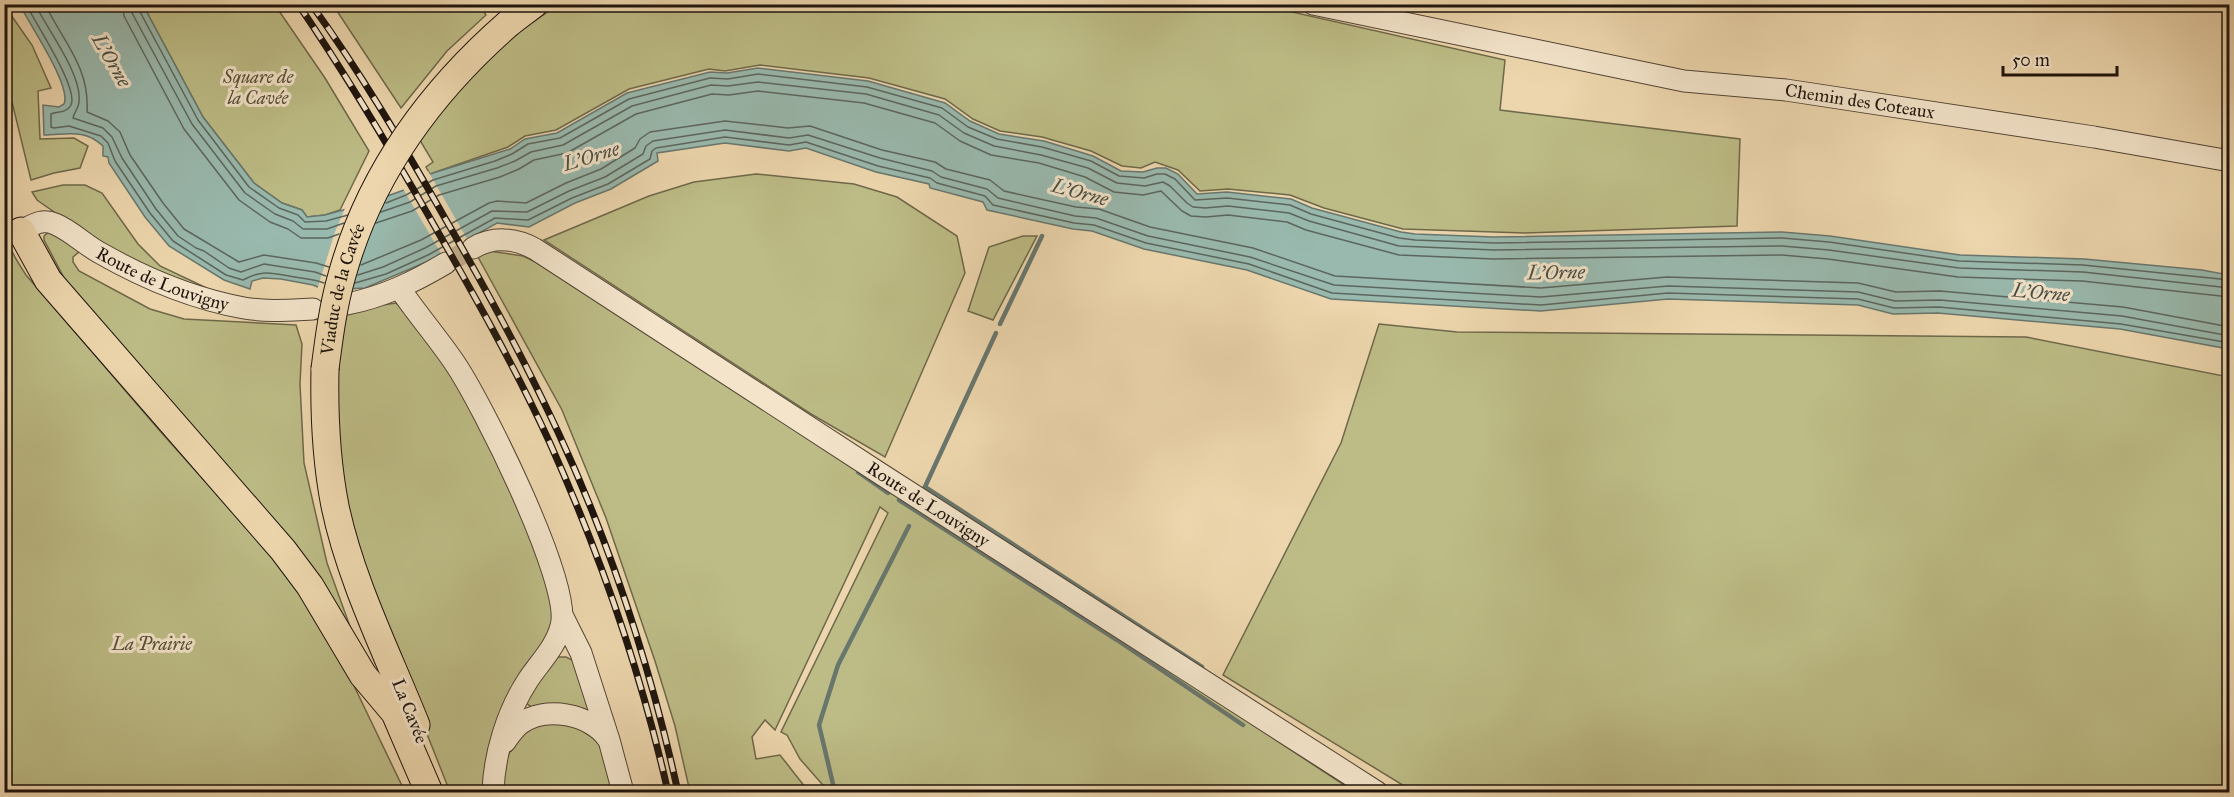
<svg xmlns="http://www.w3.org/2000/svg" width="2234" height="797" font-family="'IM FELL Great Primer',serif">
	<rect width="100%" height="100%" fill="#edd6ad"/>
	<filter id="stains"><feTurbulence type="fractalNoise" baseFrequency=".00333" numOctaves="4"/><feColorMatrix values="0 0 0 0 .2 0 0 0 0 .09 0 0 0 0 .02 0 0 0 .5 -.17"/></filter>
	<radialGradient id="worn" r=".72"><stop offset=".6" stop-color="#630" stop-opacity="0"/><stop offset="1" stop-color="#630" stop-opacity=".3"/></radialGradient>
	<!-- green -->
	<g fill="#bdbc86" stroke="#6e684a" stroke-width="1.5">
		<polygon points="4,5 32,45 51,88 38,91 40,139 74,138 88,146 80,168 54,173 31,180 12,102 5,85"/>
		<polygon points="143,5 275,5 325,78 369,151 340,210 325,215 307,217 302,210 282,203 254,183 230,152 203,117"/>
		<polygon points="333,5 495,5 484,12 486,15 447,51 401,108"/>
		<polygon points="558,5 1261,5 1505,60 1500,110 1740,139 1737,226 1525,233 1403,229 1324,208 1290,195 1228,189 1200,191 1178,170 1155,162 1141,168 1122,166 1091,151 1042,137 1000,131 973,119 945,99 869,78 760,65 725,71 709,69 629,89 556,130 525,136 508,147 430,174 426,167 433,162 418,137 443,104 517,33"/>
		<polygon points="756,174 854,184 897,197 957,236 965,273 885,457 811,414 544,240 649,196 694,182"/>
		<polygon points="63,185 85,185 102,193 138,244 160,266 215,292 191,287 103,246 37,200 32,192"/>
		<path d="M 4,215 L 8,219 C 2,242 15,257 26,275 L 160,431 L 295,582 L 344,665 L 405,792 L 5,792 Z"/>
		<polygon points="50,231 80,251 73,257 73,262 79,271 150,309 184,319 296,325 302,344 300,384 304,463 327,563 352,632 71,291 44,240 44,236"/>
		<polygon points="1023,236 1037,236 993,320 968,311 989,247"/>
		<polygon points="489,251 523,256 568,277 1355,792 829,792 800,759 787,735 781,732 888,513 880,507 775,730 765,720 752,737 756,759 780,755 809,792 690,792 675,726 655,661 606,518 562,410 478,257"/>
		<polygon points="396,303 415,321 461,382 551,576 553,629 484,792 450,792 377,608 347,503 334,405 344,311"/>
		<polygon points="1379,324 1457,332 2026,337 2229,377 2229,792 1414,792 1223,675 1341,443"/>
		<polygon points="559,657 566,657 576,662 590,710 584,712 534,709 525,702 553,660"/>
		<path d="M 540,724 L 573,724 L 600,743 L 617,792 L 501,792 C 507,759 505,739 540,724 Z"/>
	</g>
	<!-- water -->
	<path fill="#99b9ae" stroke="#68776e" stroke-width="1.5" d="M 20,5 L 143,5 L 203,117 L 254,183 L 282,203 L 302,210 L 307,217 L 325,215 L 365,204 L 404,190 L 430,174 L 510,149 L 525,139 L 557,133 L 627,93 L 710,72 L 727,73 L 758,68 L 868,81 L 945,103 L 970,121 L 999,134 L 1044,141 L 1093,156 L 1121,171 L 1143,172 L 1157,168 L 1166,168 L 1178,174 L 1197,194 L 1227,192 L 1291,199 L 1312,208 L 1401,232 L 1415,234 L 1494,237 L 1782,232 L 1830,236 L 1960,255 L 2084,259 L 2202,270 L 2229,275 L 2229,349 L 2120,329 L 1938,313 L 1893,314 L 1858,305 L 1668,299 L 1541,311 L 1331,299 L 1247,270 L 1144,249 L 1092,231 L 1073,229 L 987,210 L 983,202 L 930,188 L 929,184 L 876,172 L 806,148 L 789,151 L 725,143 L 657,153 L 658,161 L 611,189 L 575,203 L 529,227 L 497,223 L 431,260 L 365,288 L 325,290 L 313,285 L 281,279 L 263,278 L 252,281 L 250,289 L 224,280 L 169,246 L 145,217 L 109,163 L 108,157 L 103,156 L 103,146 C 84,128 66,135 44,135 L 43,105 L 59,107 L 64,104 C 72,86 29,24 20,5 Z"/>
	<!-- pier -->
	<g fill="#edd6ad">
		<polygon points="428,171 469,242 443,257 402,187"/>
		<polygon points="364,201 325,293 317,290 335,232 346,206"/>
	</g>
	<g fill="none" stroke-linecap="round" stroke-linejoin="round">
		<!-- shore -->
		<g stroke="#5c665e" stroke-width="1.5">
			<path d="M 26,4 C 35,23 79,88 71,105 C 66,114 57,111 51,114 L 51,127 L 54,128 L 69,126 L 101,136 L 108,143 L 115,161 L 150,213 L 173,241 L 226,275 L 243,280 C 263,269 272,273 295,277 C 305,279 314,279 324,283"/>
			<path d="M 35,4 C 47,29 82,74 79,101 C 79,108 74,112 73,118 L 103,128 L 112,137 L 122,158 L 156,209 L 178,236 L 196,248 L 204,251 L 229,268 L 241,272 L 264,264 L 315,272 L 326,276"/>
			<path d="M 45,4 C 63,42 90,67 87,112 L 108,121 L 120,132 L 130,155 L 163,203 L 184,229 L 239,262 L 264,255 L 316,263 L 329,267"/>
			<polyline points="122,4 124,16 184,129 239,200 270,222 288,229 301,238 328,238 339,234"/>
			<polyline points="131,4 132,13 192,124 245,193 275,214 293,221 303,229 327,229 344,223"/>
			<polyline points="138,4 139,10 198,120 249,187 279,208 298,215 305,222 326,221 348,215"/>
			<polyline points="386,203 406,195 433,180 495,161 512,154 528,144 560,138 629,99 710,78 728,79 758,74 867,87 942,108 968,127 997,139 1042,147 1091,161 1119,176 1144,178 1157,174 1165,174 1175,179 1195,200 1227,198 1290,205 1311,214 1399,238 1415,240 1495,243 1782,238 1829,242 1959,261 2083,265 2230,280"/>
			<polyline points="381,212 410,202 436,186 497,168 515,161 531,152 563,145 632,106 711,85 728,86 758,82 866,94 939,115 964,133 994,146 1041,155 1088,168 1117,183 1145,186 1163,182 1170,186 1187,203 1193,207 1205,208 1228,206 1289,213 1309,221 1399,246 1494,250 1782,246 1829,250 1959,268 2083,272 2230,288"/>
			<polyline points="376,223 412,211 439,195 500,177 519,169 534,160 567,153 636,114 712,94 729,95 758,91 864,103 935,123 960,141 991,155 1039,163 1085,177 1114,192 1143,195 1161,191 1182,211 1191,216 1206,217 1228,215 1287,222 1306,230 1399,255 1494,259 1782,255 1828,259 1958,277 2082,281 2230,297"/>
			<polyline points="361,265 421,240 489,203 497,201 526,203 566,183 601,169 635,148 640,139 650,132 725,121 788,128 810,126 882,150 935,162 946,169 990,180 1004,191 1076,207 1099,209 1150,227 1253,248 1335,276 1541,288 1667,277 1858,283 1896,292 1940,291 2123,307 2230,327"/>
			<polyline points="358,275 383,267 425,248 492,211 527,212 569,191 605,177 643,154 646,146 653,141 725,130 789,138 808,135 880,158 932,171 941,177 987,189 998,198 1075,216 1096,218 1148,236 1250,257 1334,285 1541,297 1668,286 1858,292 1895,301 1940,300 2122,316 2230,336"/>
			<polyline points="355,283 386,274 428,255 495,218 528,220 572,198 608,184 650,159 652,151 656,148 725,137 789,145 806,142 878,166 930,178 937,183 985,196 993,205 1074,223 1094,225 1146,243 1249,264 1332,293 1541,305 1668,293 1858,299 1894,308 1939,307 2121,324 2230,343"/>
		</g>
		<!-- stream -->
		<g stroke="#68776e" stroke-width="4.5">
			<polyline points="1000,324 1042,236"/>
			<polyline points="858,472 888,493"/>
			<polyline points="925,487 1202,667"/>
			<polyline points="924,489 996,333"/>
			<polyline points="899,500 1117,640 1243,725"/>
			<polyline points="833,784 819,725 838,665 909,526"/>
		</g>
		<!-- minor-tunnel -->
		<polyline stroke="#c4af8d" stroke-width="21" stroke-dasharray="21 10" stroke-linecap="butt" points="446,263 473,248"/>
		<defs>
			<g id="minor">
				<path id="s1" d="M 1313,4 L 1684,81 L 1786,90 L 2094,137 L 2230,161"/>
				<path id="s2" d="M 21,231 C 33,225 42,218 55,224 C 72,231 86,246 102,254 C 146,279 195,299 244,308 C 267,312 290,310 313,309"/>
				<path id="s3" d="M 473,248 C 493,236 515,238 535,249 L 884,476 L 1377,792"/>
				<path d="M 400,289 C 417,314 437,337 454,362 C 481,401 573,585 561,626 C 556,647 539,663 528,680 C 507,712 494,755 493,792"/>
				<path d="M 347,304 C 383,297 414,282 446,263"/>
				<polyline points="563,617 581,653 609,740 623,792"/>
				<path d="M 505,742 C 509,736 514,729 520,724 C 545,705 591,714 608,739"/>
			</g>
			<g id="major">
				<polyline points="509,23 534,4"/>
				<polyline points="21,231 48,280 283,550 310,586 363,675 395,713 429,792"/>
				<path d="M 325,369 C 324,416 326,460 335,506 C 350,579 388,655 416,725"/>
			</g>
		</defs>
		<!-- minor casing -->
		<use href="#minor" stroke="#524435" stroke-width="23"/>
		<!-- major casing -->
		<use href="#major" stroke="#1e140d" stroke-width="29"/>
		<!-- minor -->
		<use href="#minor" stroke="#f3e4ca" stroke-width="21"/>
		<!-- major -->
		<use href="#major" stroke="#edd6ad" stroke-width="27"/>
		<defs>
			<g id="rail">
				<path d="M 298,4 C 347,76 391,150 434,225 C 474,295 515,367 549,441 C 600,554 641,672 668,792"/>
				<path d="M 311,4 C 361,73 404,146 446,220 C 486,289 524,359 558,432 C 611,546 651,669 678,792"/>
			</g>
		</defs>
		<!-- rail casing -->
		<use href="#rail" stroke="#1e140d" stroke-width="7"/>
		<!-- rail -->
		<use href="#rail" stroke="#f3e4ca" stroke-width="4.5" stroke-dasharray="14" stroke-linecap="butt"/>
		<defs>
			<g id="major-bridge">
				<path id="s4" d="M 325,369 C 329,338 333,306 342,275 C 370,174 431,91 509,23"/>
			</g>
		</defs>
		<!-- major-bridge casing -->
		<use href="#major-bridge" stroke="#1e140d" stroke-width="29" stroke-linecap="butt"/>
		<!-- major-bridge -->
		<use href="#major-bridge" stroke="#edd6ad" stroke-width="27"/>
	</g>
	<g text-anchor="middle" stroke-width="6" stroke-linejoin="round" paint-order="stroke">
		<!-- park labels -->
		<g font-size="18" font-style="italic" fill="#564f37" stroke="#f3e4ca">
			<text x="258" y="83">Square de<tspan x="258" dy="21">la Cavée</tspan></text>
			<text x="152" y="650">La Prairie</text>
		</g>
		<!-- street labels -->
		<g font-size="18" fill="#1e140d" stroke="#f3e4ca">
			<text dy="6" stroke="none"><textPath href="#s1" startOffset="556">Chemin des Coteaux</textPath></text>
			<text dy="6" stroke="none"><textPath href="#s2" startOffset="158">Route de Louvigny</textPath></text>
			<text dy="6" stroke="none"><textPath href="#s4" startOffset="82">Viaduc de la Cavée</textPath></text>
			<text dy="6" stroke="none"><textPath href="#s3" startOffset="534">Route de Louvigny</textPath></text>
			<text transform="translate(410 711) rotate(68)" y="6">La Cavée</text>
		</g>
		<!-- water labels -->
		<g font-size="20" font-style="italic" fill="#494e45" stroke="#f3e4ca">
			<text transform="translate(112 60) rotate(60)" y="7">L'Orne</text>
			<text transform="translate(591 156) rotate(-17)" y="7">L'Orne</text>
			<text transform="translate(1080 192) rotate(15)" y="7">L'Orne</text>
			<text transform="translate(1556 272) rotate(-1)" y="7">L'Orne</text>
			<text transform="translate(2041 292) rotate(5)" y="7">L'Orne</text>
		</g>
	</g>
	<!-- margin -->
	<rect width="2234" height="797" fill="none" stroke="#edd6ad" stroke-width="24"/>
	<rect x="6" y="6" width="2222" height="785" fill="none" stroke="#1e140d" stroke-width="3"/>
	<rect x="12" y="12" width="2210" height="773" fill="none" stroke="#1e140d" stroke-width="1.5"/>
	<!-- scale -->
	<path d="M2003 66v9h114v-9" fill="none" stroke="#1e140d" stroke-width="3"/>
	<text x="2012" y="66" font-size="18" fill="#1e140d" stroke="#f3e4ca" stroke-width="4.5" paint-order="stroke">50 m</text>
	<rect width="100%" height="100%" filter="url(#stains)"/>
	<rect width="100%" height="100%" fill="url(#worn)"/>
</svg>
